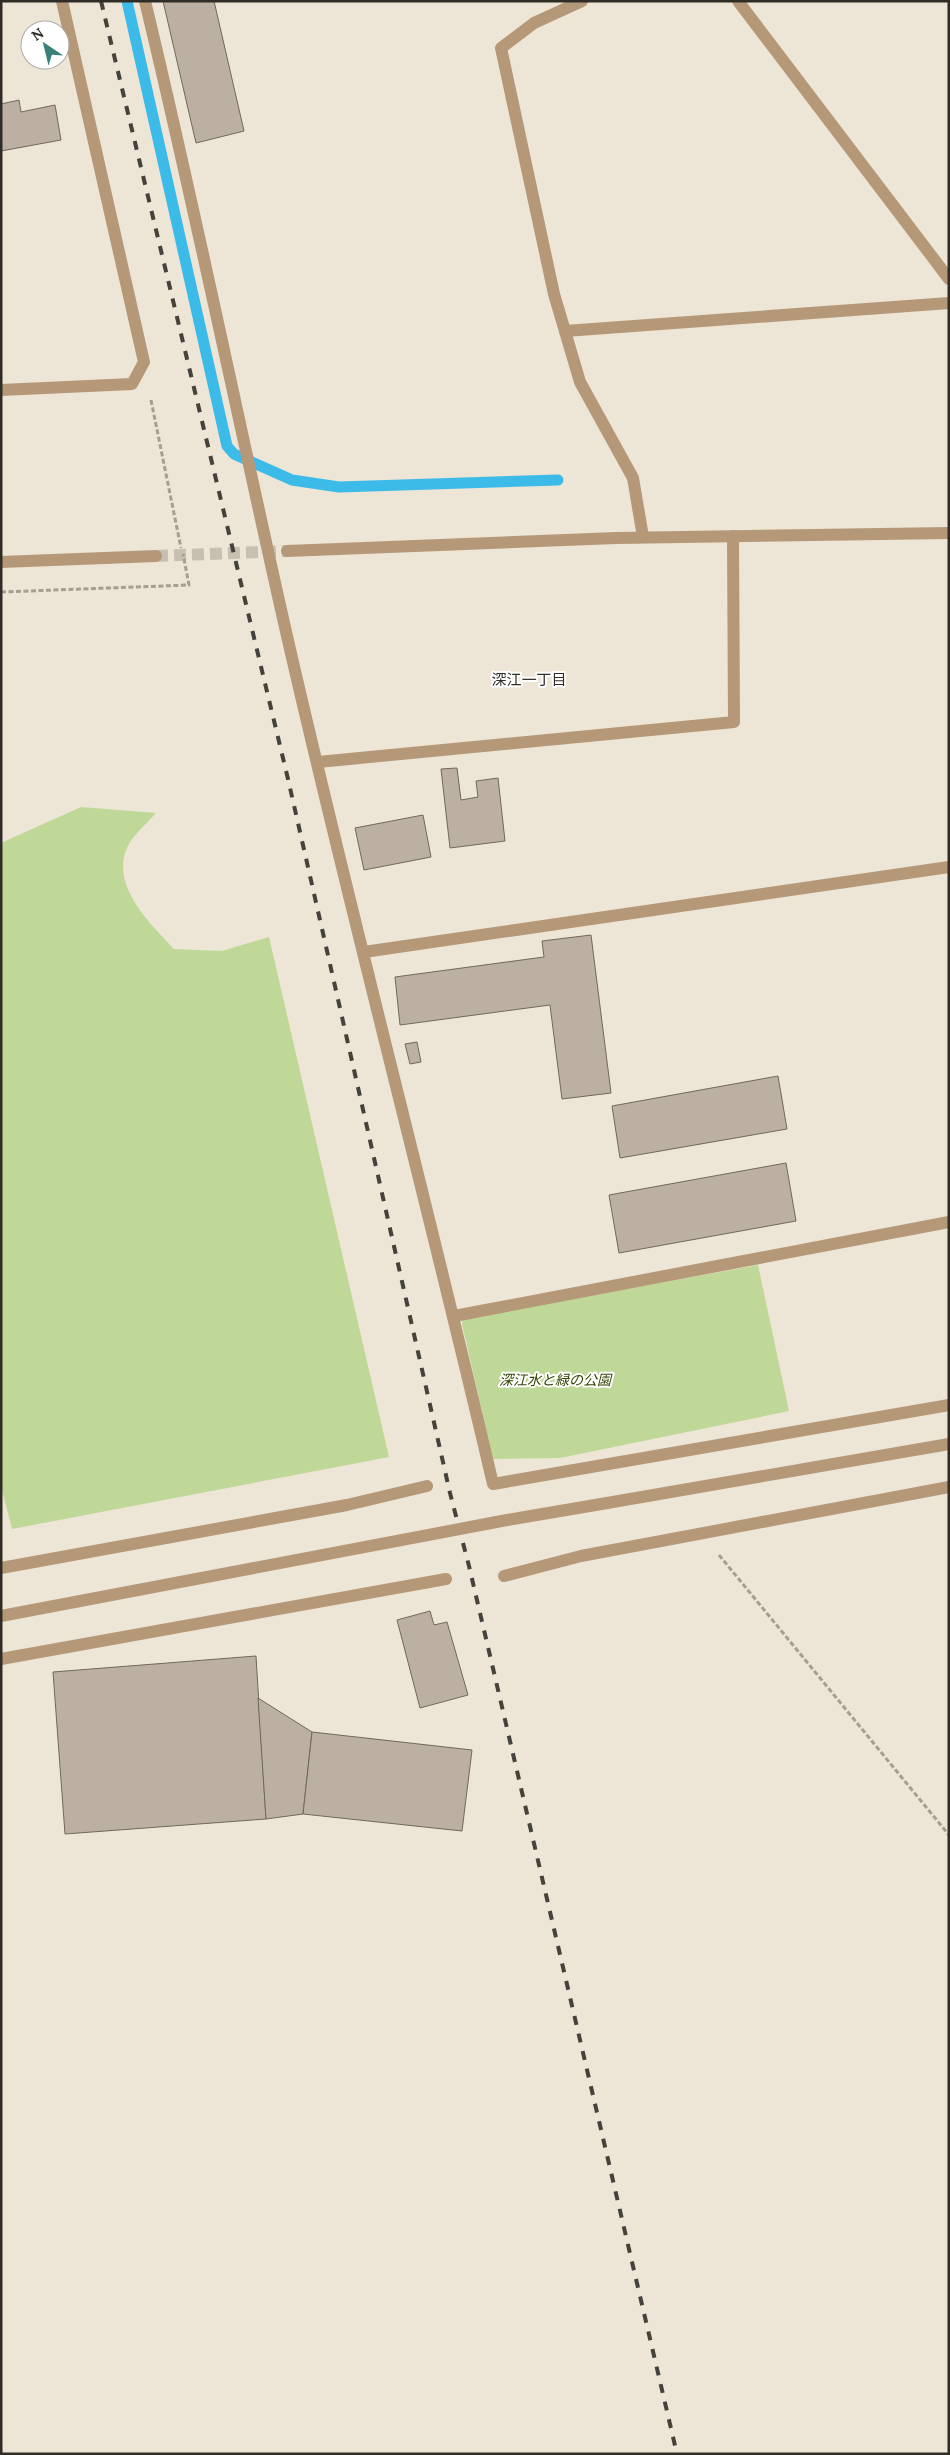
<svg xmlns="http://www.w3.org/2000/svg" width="950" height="2455" font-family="Lora,'Noto Sans JP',serif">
	<rect width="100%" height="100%" fill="#ede5d5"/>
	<!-- green -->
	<g fill="#bfd897">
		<path d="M 81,807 L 156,813 C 148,822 139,830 132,839 C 104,880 148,921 174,949 L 222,951 L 269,937 L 389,1457 L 12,1529 L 1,1486 L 1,843 Z"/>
		<polygon points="758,1265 789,1411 560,1458 493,1459 462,1324 463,1319"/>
	</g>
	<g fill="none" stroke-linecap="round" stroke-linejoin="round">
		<!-- stream -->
		<polyline stroke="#3cbbe8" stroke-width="11" points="127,1 227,446 234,454 292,480 339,487 558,480"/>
	</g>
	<!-- building -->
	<g fill="#bbb0a2" stroke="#71685a">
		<polygon points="163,1 214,1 244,131 196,143"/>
		<polygon points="19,100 21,112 55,105 61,140 1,151 1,104"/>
		<polygon points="457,768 461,800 478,797 476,781 498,778 505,841 450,848 441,769"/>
		<polygon points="423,815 431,857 364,870 355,828"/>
		<polygon points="591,935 611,1093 562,1099 550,1005 400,1025 395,977 544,957 542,941"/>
		<polygon points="417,1042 421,1062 410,1064 405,1044"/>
		<polygon points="778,1076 787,1129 620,1158 612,1106"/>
		<polygon points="786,1163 796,1221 619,1253 609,1195"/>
		<polygon points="430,1611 434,1625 447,1622 468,1695 420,1708 397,1620"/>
		<polygon points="256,1656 266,1819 65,1834 53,1672"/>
		<polygon points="258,1698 312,1732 303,1814 266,1819"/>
		<polygon points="312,1732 472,1750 462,1831 303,1814"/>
	</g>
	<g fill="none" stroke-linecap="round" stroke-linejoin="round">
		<!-- minor-tunnel -->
		<polyline stroke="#c7c0b2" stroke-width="12" stroke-dasharray="12 6" stroke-linecap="butt" points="156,556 287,551"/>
		<!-- path -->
		<g stroke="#a59f93" stroke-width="3" stroke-dasharray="5 2.5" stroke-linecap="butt">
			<polyline points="151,400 181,548"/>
			<polyline points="1,592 189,585 183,554"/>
			<polyline points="719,1555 949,1835"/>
		</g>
		<!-- minor -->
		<g stroke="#b59878" stroke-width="12">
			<path d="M 145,1 C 196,212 239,425 287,636 C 352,920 427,1201 493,1484 L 949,1405"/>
			<polyline points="582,1 534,23 501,48 554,294 580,382 633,478 643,537"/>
			<polyline points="738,1 949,279"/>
			<polyline points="565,331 949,303"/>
			<polyline points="1,390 132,384 144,362 62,1"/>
			<polyline points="287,551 616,538 949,533"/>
			<polyline points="1,562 156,556"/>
			<polyline points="318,762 734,722 733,536"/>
			<polyline points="364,952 949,867"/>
			<polyline points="454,1316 949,1222"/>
			<polyline points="1,1568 347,1505 427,1486"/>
			<polyline points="504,1576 581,1556 949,1487"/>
			<polyline points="1,1659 446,1579"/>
		</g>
		<!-- tertiary -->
		<polyline stroke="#b59878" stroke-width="12" points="607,1503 949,1444"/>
		<!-- rail -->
		<polyline stroke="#45423b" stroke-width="4" stroke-dasharray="9 9" stroke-linecap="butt" points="101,1 288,779 450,1493 469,1566 677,2454"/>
		<!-- tertiary-bridge -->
		<polyline stroke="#b59878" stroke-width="12" points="1,1616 507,1520 607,1503"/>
	</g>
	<g text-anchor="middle" stroke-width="4" stroke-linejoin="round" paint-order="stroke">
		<!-- park labels -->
		<g font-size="14" font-style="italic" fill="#334600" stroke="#fff">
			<text x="555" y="1385">深江水と緑の公園</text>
		</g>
		<!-- neighbourhood labels -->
		<g font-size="15" fill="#302d27" stroke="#fff">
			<text x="529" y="685">深江一丁目</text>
		</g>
	</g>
	<!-- border -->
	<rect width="950" height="2455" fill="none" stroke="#302d27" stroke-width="5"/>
	<!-- north arrow -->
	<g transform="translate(45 45) rotate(325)"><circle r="24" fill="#ffffff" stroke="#acaba9"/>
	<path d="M0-4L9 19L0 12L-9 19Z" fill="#398078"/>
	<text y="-8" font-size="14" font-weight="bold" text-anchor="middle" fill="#302d27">N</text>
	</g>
</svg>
